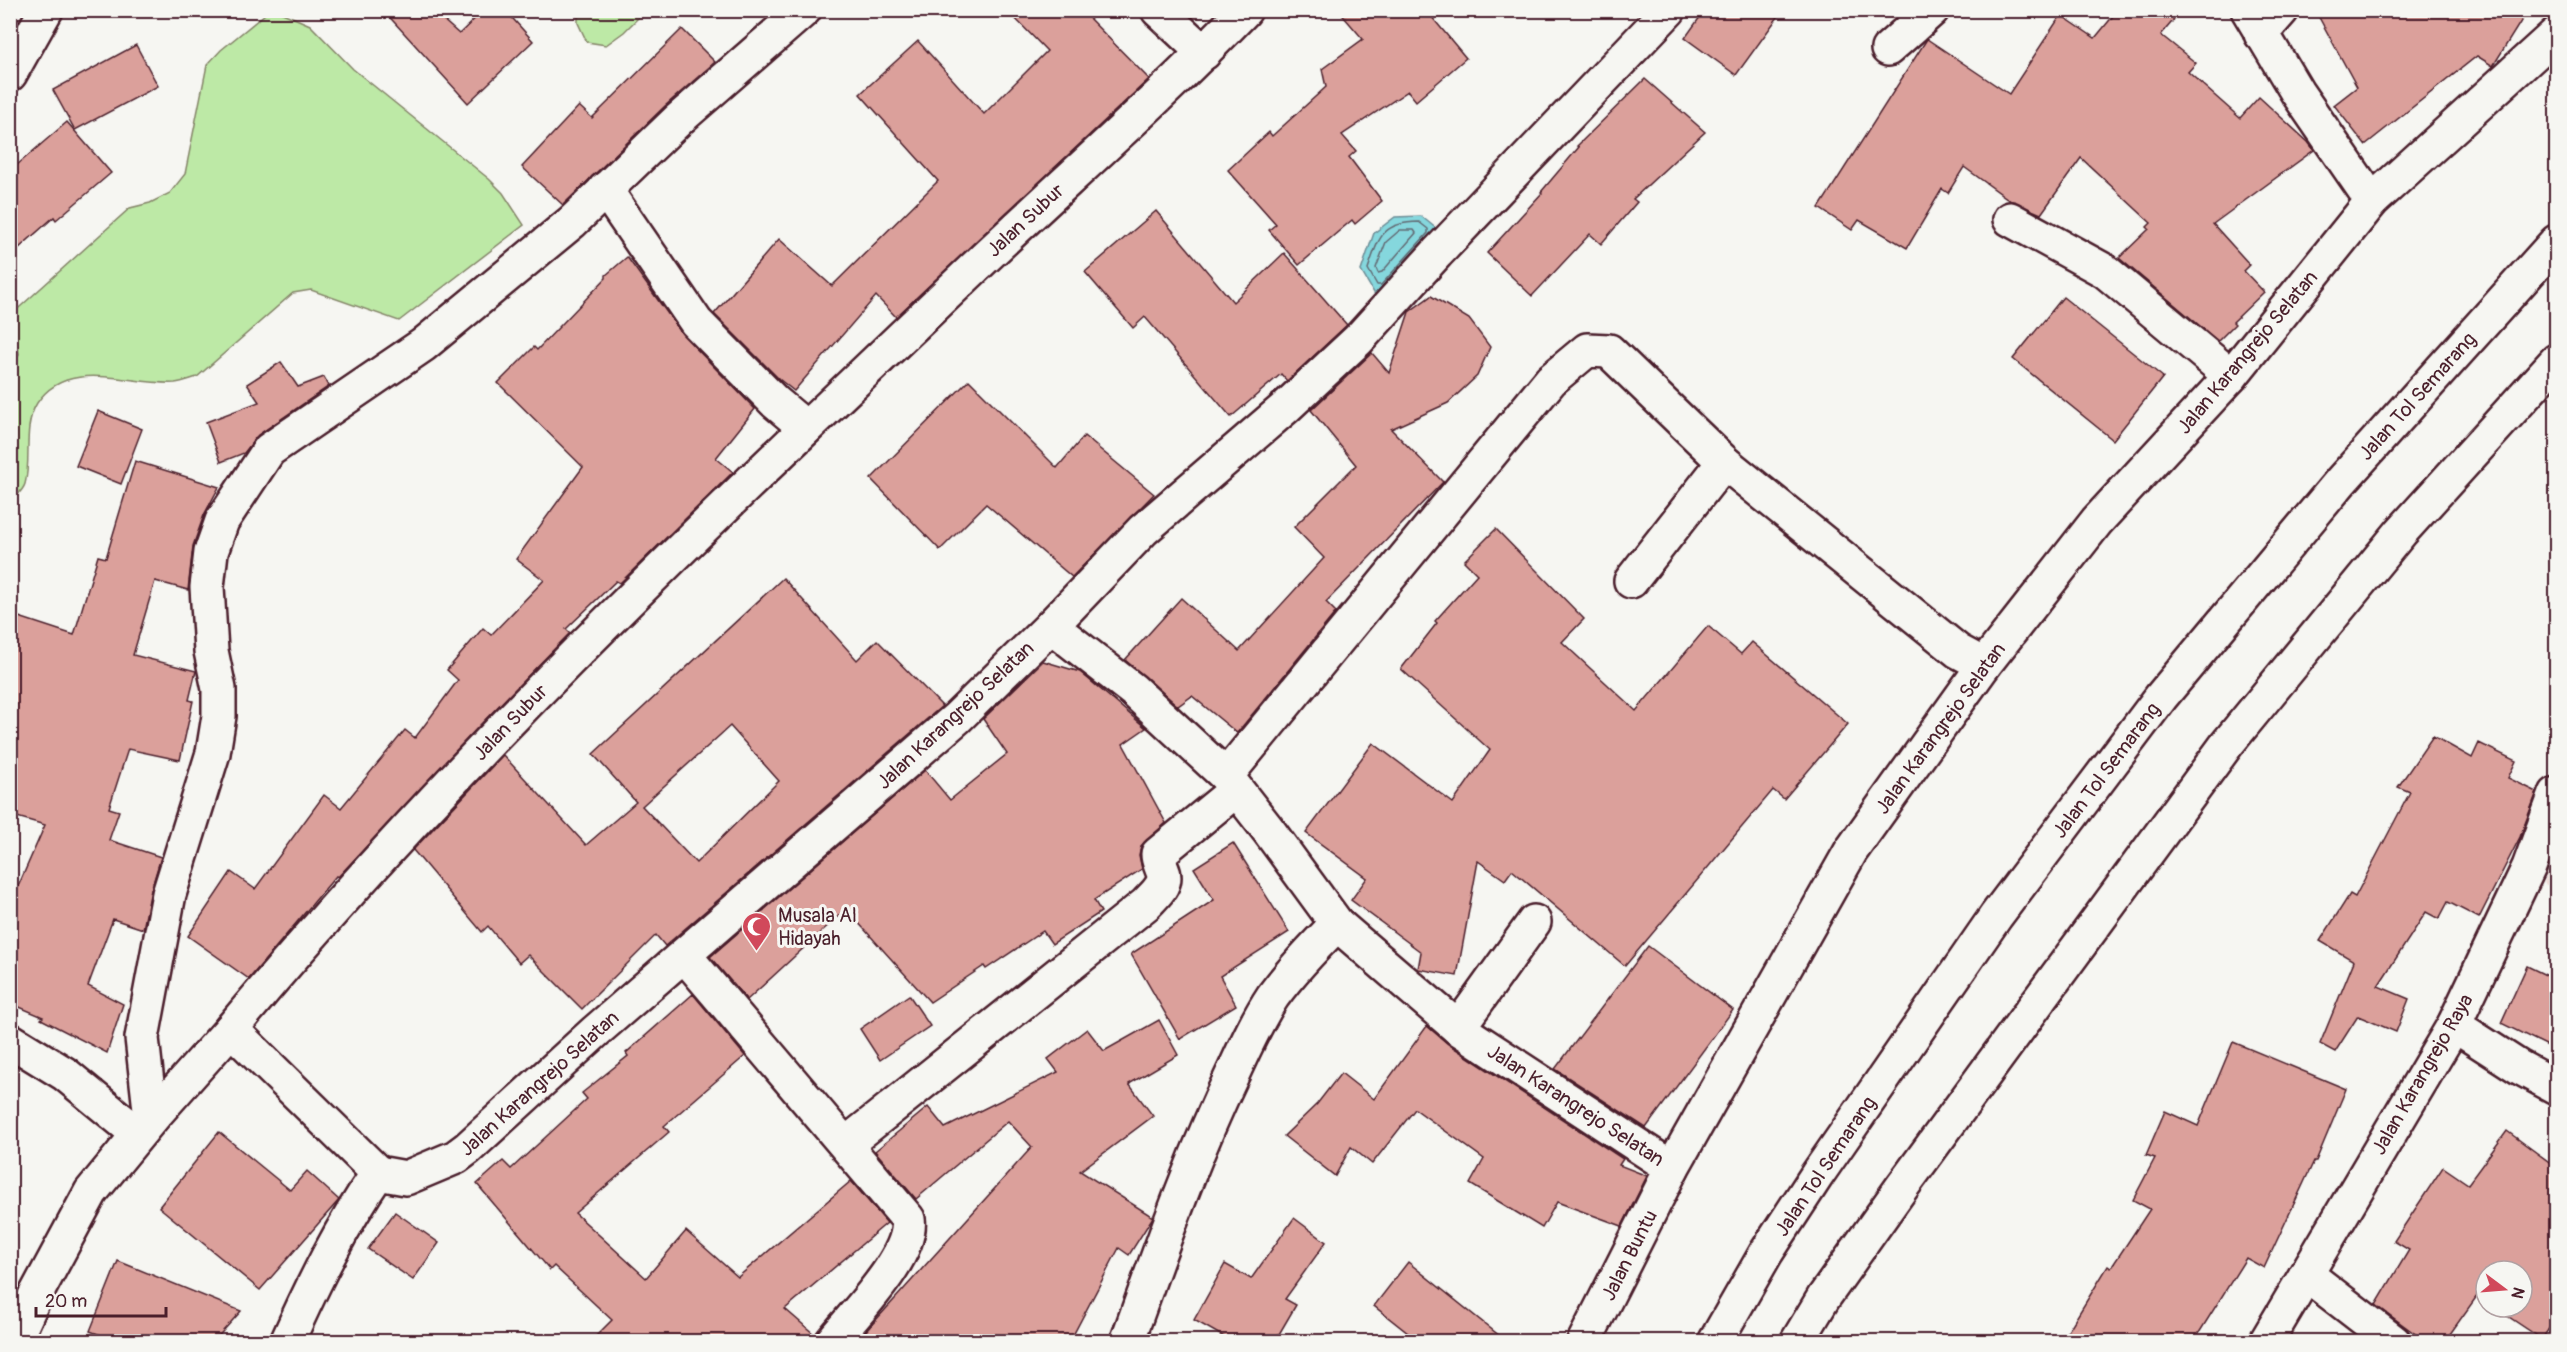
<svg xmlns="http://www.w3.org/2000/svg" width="2567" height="1352" font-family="Pangolin,sans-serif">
	<rect width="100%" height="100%" fill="#f6f6f2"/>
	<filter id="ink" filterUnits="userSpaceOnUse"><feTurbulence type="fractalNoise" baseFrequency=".0167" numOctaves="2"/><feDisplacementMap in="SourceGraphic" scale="12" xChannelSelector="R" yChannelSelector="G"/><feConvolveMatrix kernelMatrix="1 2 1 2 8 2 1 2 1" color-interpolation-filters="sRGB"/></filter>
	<g filter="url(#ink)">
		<!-- built -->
		<polygon fill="#eedcd8" points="2556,852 2556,892 2544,883"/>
		<!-- green -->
		<g fill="#bde9a6" stroke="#848468" stroke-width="1.5">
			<path d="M 270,10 L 278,11 L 310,25 L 353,69 L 489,179 L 503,193 L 524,225 L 399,321 L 311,290 L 293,293 L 197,377 C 190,379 182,382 175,383 C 130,386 68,356 37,403 C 22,427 32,459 25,484 C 23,491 15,497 11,502 L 11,369 L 19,354 L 11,315 L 130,208 L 150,203 L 170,193 L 185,174 L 207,65 L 221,50 Z"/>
			<polygon points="578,11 578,10 645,11 624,32 606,45 587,42 578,23"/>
		</g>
		<!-- water -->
		<polygon fill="#85d7dd" stroke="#6d8d96" stroke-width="1.5" points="1421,216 1438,230 1377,298 1361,271 1374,233 1395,217"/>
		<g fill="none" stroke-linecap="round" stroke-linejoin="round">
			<!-- shore -->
			<g stroke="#626972" stroke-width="1.5">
				<path d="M 1419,222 L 1428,229 L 1428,233 L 1381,285 L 1377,285 L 1368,269 C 1379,237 1382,222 1419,222 Z"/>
				<polygon points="1400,230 1414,230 1416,233 1382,272 1378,273 1376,268 1386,242"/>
			</g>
		</g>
		<!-- building -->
		<g fill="#dba09b" stroke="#4a1f2b" stroke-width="1.5" fill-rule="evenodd">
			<polygon points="383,10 432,10 459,34 484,10 505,10 533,41 468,103"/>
			<polygon points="1007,10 1081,10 1149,79 896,317 876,296 794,391 779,379 714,314 779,239 832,286 938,181 860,94 918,41 984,114 1047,51"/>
			<polygon points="1338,10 1426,10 1466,58 1416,101 1408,91 1342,135 1356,151 1349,157 1382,201 1355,224 1352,220 1299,265 1269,230 1276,224 1228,170 1269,132 1272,136 1326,87 1322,69 1363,39"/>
			<polygon points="1705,10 1783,10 1736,75 1685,38"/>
			<polygon points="2118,10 2182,10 2161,35 2196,63 2188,72 2240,118 2259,97 2308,142 2314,150 2213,224 2250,265 2244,271 2264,292 2233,322 2235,324 2218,341 2119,258 2149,229 2147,227 2151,223 2081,158 2041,214 2011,201 1964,167 1948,193 1942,189 1907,248 1859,220 1852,230 1819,208 1927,39 2009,94 2061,15 2095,38"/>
			<polygon points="2315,10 2528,10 2493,66 2477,56 2365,145 2334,105 2357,87"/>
			<polygon points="682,29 715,62 665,106 563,205 522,167 579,106 592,118"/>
			<polygon points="136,45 158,86 75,130 53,90"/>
			<polygon points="1645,79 1705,132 1633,199 1637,202 1601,244 1590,234 1532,296 1487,253 1542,193 1541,192 1579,147 1577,146"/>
			<polygon points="67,122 111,173 56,220 54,217 10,256 10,171"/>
			<polygon points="1156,211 1233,302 1284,253 1347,325 1287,381 1281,374 1231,417 1145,317 1133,328 1085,272"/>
			<polygon points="627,257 683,335 755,409 716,458 733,472 620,583 616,581 566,629 570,633 484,721 338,877 336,876 249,979 188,936 231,872 255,889 324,795 341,808 405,730 415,738 458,680 447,670 483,628 491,635 544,580 516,559 583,467 498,383 534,347 537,350 606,278 606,275"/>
			<polygon points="1431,296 1469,319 1490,347 1477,376 1448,403 1391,429 1443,482 1326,602 1336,612 1237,733 1192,696 1178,706 1125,660 1181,598 1239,651 1324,558 1294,527 1356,465 1311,410 1372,353 1389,373 1409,312"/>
			<polygon points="2063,297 2163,377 2113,440 2013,359"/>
			<polygon points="281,362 298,387 324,377 329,386 258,435 244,453 221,462 206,422 259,402 247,384"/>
			<polygon points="969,380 1057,468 1084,436 1154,494 1072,577 986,504 940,550 871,479"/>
			<polygon points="98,411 142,429 121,484 76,466"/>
			<polygon points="135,461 219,487 204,515 193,546 188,590 155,581 133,655 196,671 189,700 193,701 180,760 128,749 109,808 119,811 109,840 161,857 151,890 143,929 113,919 88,986 123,1004 107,1053 41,1019 43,1017 10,1003 10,905 45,825 10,815 10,614 74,635 98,556 106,558"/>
			<polygon points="1496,529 1584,619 1562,642 1636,711 1708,626 1741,654 1752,642 1848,724 1784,799 1773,790 1625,966 1512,870 1505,880 1478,861 1457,976 1418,969 1421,952 1351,900 1367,878 1306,833 1373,743 1453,803 1490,750 1401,669 1437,623 1435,621 1477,574 1464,561"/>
			<path d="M 783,578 L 857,660 L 877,640 L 942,706 L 665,946 L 656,935 L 582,1009 L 528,955 L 519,963 L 488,926 L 482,932 L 413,850 L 503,755 L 586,845 L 636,802 L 593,754 ZM 730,726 L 779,781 L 696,863 L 642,806 Z"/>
			<polygon points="1043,661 1080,672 1146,728 1123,744 1166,823 1141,846 1139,855 1142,869 1094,900 1101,912 1052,944 1043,931 986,969 984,966 930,1002 846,909 747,1000 710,957 925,770 950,800 1007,754 983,719"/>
			<polygon points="2433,736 2472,758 2479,743 2516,761 2508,778 2537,792 2520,837 2479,918 2448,902 2439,919 2426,912 2378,986 2409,999 2396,1032 2358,1016 2335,1052 2320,1044 2354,961 2320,941 2350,894 2355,897 2410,792 2398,787"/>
			<polygon points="1233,843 1289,932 1220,976 1236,1005 1180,1039 1131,954 1214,900 1194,868"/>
			<polygon points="1648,946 1733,1010 1646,1128 1555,1069"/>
			<polygon points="2527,966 2556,980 2556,1050 2501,1023"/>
			<polygon points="693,994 745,1056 664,1126 669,1132 575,1213 646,1278 686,1231 738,1277 851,1181 887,1223 785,1309 815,1335 814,1341 591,1341 612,1320 554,1266 550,1270 477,1184 503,1161 511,1169 587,1099 582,1093 628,1056 626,1053"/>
			<polygon points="909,995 930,1026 880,1060 860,1029"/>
			<polygon points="1159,1020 1178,1055 1129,1084 1153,1116 1080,1171 1153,1217 1129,1255 1119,1248 1070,1341 857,1341 1032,1147 1008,1121 916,1199 875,1151 928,1107 945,1128 1058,1072 1048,1059 1087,1029 1104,1051"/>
			<polygon points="1427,1026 1448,1044 1623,1159 1619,1165 1647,1176 1622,1226 1557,1202 1542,1228 1470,1184 1484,1159 1415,1109 1372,1164 1351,1147 1335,1176 1284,1136 1317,1104 1341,1073 1374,1099"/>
			<polygon points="2233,1042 2346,1089 2316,1161 2314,1161 2264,1268 2246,1258 2194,1341 2062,1341 2108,1266 2111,1268 2150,1209 2133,1200 2155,1158 2146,1155 2165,1111 2198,1126"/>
			<polygon points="2507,1131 2556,1167 2556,1318 2542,1339 2494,1307 2522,1307 2522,1271 2486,1271 2486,1302 2477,1296 2445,1341 2425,1341 2376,1305 2409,1250 2394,1241 2443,1167 2468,1184"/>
			<polygon points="219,1132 290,1190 307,1171 339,1200 260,1290 159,1207"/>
			<polygon points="395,1212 439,1243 413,1280 368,1249"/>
			<polygon points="1294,1218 1326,1242 1285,1299 1296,1305 1275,1341 1231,1341 1194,1320 1225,1264 1251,1279"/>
			<polygon points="118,1261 241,1311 214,1341 117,1341 90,1331"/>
			<polygon points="1408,1262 1506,1341 1418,1341 1374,1306"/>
		</g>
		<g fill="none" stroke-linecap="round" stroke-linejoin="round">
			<defs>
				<g id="minor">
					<polyline points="1158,10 1204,53"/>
					<polyline points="2248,10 2297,92 2372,201"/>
					<polyline points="2261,34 2282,10"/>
					<polyline points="1888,49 1932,10"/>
					<polyline points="10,74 46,10"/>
					<polyline points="605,189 696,322 775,402 806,428"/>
					<polyline points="2010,219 2105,271 2231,376"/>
					<polyline points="1631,581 1724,462"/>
					<polyline points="1051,626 1143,530 1285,408 1358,340 1437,253 1669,10"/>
					<polyline points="1226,776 1551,380 1587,350 1609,351 1724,462 1958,651 1984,665"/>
					<path d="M 685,956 L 908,1219 C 914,1255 854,1314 832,1342"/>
					<polyline points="2454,1025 2519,1067 2556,1087"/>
					<polyline points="1458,1028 1534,922"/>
					<path d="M 231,1029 C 457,757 716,514 972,270 C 1063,183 1158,101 1245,10"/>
					<polyline points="10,1040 65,1074 138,1134"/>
					<polyline points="151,1119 142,1038 169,894 213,753 219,716 219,689 211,651 207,587 211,552 222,521 269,450 423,345 572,222 678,120 804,10"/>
					<path d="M 846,1144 L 1146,904 C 1155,894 1169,884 1162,869 C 1160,863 1158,860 1158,854 L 1236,790"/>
					<polyline points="2306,1274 2394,1342"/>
					<polyline points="14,1342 34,1298 91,1192 151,1119 231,1029 378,1173"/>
					<path d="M 287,1342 C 314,1282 341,1227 378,1173 L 406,1178 L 456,1157 L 468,1148 L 596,1031 L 957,718 L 1051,626 L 1133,690 L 1226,776 L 1269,831 L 1337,924 L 1458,1028 L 1672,1168"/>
					<path d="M 1127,1342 C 1160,1251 1191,1160 1233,1073 C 1245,1047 1257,1020 1273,996 C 1292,970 1314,947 1337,924"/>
					<polyline points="1584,1342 1672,1168 1851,851 1984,665 2097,521 2231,376 2372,201 2556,34"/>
				</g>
				<polyline id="major" points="2266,1342 2454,1025 2529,867 2556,794"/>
				<g id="highway">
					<polyline points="1715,1342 1766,1253 1817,1175 1996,916 2161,697 2341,481 2556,242"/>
					<polyline points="1797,1342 1824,1297 1902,1187 2227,744 2401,532 2556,361"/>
				</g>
			</defs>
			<!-- minor casing -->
			<use href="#minor" stroke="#4a1f2b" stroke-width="38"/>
			<!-- major casing -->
			<use href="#major" stroke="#4a1f2b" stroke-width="38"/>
			<!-- highway casing -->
			<use href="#highway" stroke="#4a1f2b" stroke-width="38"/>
			<!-- minor -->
			<use href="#minor" stroke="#f6f6f2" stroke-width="33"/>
			<!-- major -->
			<use href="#major" stroke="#f6f6f2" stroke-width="33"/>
			<!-- highway -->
			<use href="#highway" stroke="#f6f6f2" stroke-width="33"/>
		</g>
	</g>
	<!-- icons -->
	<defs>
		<symbol id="mosque-pin" viewBox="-11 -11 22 30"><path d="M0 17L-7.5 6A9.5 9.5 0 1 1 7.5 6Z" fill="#d1495b" stroke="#f6f6f2"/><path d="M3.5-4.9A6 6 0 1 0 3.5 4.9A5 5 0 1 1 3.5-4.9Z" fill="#fff"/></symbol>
	</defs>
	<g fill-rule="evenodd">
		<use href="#mosque-pin" x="740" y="910" width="33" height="45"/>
	</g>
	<g text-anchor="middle" stroke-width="6" stroke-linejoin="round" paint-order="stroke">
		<!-- street labels -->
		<g font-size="20" fill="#4a1f2b" stroke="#f6f6f2">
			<text transform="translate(1025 220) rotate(-43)" y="7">Jalan Subur</text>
			<text transform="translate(2247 352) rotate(-50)" y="7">Jalan Karangrejo Selatan</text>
			<text transform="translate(2417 396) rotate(-48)" y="7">Jalan Tol Semarang</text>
			<text transform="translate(955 715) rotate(-43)" y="7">Jalan Karangrejo Selatan</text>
			<text transform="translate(510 722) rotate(-46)" y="7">Jalan Subur</text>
			<text transform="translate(1940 728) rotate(-54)" y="7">Jalan Karangrejo Selatan</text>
			<text transform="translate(2106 770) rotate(-53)" y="7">Jalan Tol Semarang</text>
			<text transform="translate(2422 1074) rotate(-60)" y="7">Jalan Karangrejo Raya</text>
			<text transform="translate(539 1083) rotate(-42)" y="7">Jalan Karangrejo Selatan</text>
			<text transform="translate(1576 1105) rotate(33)" y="7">Jalan Karangrejo Selatan</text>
			<text transform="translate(1825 1166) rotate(-56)" y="7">Jalan Tol Semarang</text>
			<text transform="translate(1629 1255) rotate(-63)" y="7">Jalan Buntu</text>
		</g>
		<!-- poi labels -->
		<g font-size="20" fill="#4a1f2b" stroke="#f6f6f2" text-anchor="start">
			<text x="778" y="922">Musala Al<tspan x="778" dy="23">Hidayah</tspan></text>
		</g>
	</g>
	<!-- margin -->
	<rect width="2567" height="1352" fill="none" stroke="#f6f6f2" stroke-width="36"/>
	<rect x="18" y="18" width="2531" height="1316" fill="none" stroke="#4a1f2b" stroke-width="2" filter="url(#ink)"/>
	<!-- north arrow -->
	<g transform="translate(2504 1289) rotate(106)"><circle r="28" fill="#f6f6f2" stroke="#b1a0a2" stroke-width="1.5"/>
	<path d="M0-4.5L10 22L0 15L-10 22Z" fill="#d1495b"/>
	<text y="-9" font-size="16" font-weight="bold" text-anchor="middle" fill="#4a1f2b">N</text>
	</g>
	<!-- scale -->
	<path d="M36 1307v9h130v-9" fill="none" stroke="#4a1f2b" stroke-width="3"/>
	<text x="45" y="1307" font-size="18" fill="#4a1f2b" stroke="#f6f6f2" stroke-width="4.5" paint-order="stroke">20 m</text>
</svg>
